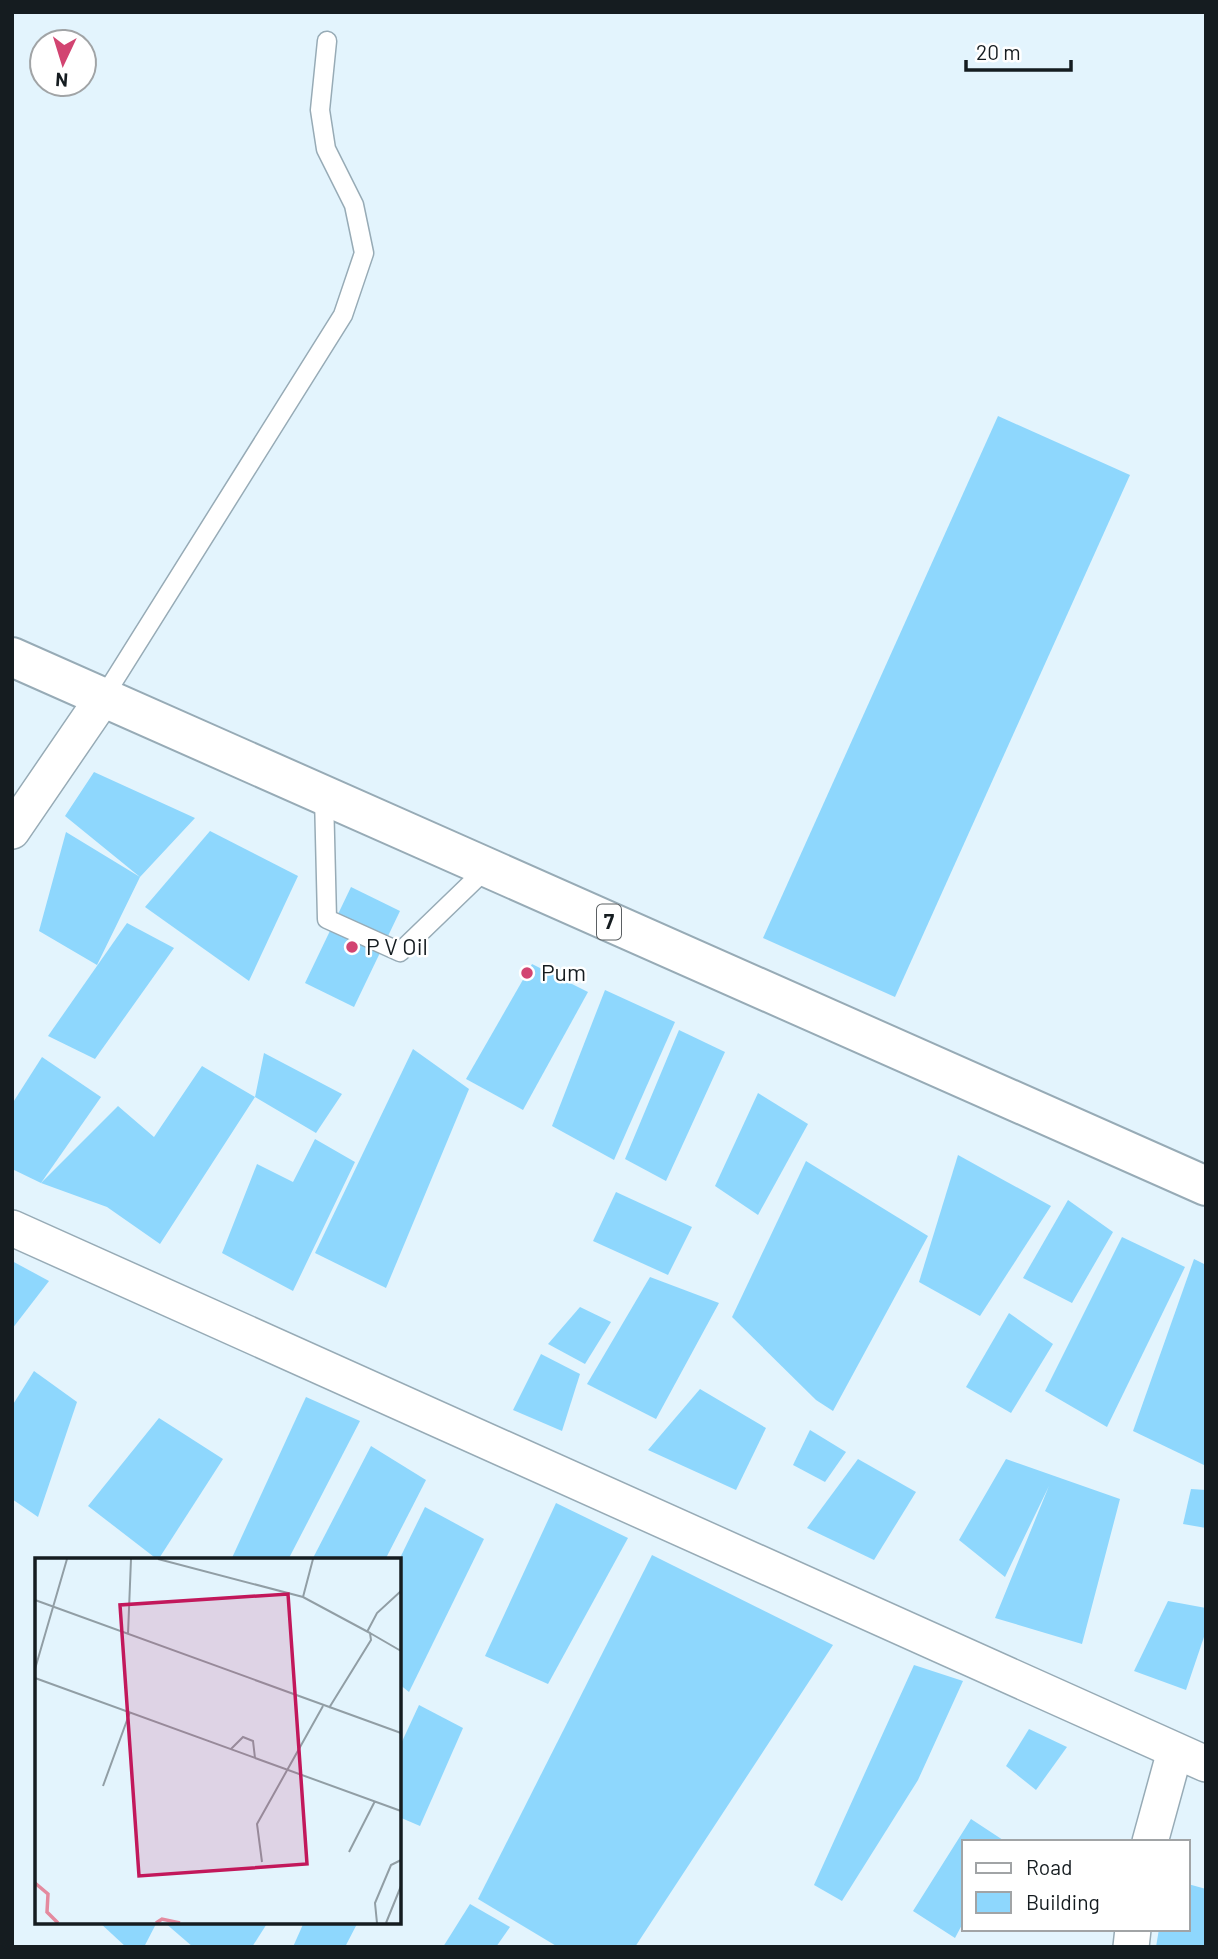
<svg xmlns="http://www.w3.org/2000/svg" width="1218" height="1959" font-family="Barlow,sans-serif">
	<rect width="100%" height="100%" fill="#e3f4fd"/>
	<!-- building -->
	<g fill="#8ed7fd">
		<polygon points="998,416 1130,475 895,997 763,938"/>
		<polygon points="94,772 195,818 140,877 97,965 39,931 66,832 140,877 65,816"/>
		<polygon points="210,831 298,876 249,981 145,907"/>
		<polygon points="351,887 400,911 354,1007 305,983"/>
		<polygon points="127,923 174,948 95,1059 48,1036"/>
		<polygon points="532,964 588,992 523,1110 466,1079"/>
		<polygon points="605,990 675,1022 614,1160 552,1126"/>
		<polygon points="679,1030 725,1052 666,1181 625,1159"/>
		<polygon points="413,1049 469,1089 386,1288 315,1253"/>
		<polygon points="264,1053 342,1094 316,1133 255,1097 160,1244 107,1207 41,1183 118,1106 154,1137 202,1066 255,1097"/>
		<polygon points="42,1057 101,1097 41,1183 12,1169 12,1104"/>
		<polygon points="758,1093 808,1124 758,1215 715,1186"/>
		<polygon points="315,1139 355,1162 293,1291 222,1253 257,1164 293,1182"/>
		<polygon points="958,1155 1051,1206 980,1316 919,1282"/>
		<polygon points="806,1161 928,1236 833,1411 816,1400 732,1317"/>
		<polygon points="616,1192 692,1227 668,1275 593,1241"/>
		<polygon points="1068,1200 1113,1232 1072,1303 1023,1278"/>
		<polygon points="1122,1237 1185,1267 1107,1427 1045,1391"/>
		<polygon points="1194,1259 1206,1265 1206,1466 1133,1431"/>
		<polygon points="12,1261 49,1281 12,1329"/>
		<polygon points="650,1277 719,1303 656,1419 587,1384"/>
		<polygon points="580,1307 611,1322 585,1364 548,1344"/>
		<polygon points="1009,1313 1053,1344 1011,1413 966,1387"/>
		<polygon points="541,1354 580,1374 562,1431 513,1410"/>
		<polygon points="34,1371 77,1402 38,1517 12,1499 12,1406"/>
		<polygon points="700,1389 766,1428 736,1490 648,1450"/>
		<polygon points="306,1397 360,1421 288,1560 231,1560"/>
		<polygon points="159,1418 223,1459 158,1560 88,1506"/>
		<polygon points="810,1430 846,1452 825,1482 793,1465"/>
		<polygon points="371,1446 426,1480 385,1560 312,1560"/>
		<polygon points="858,1459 916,1492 874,1560 807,1528"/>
		<polygon points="1006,1459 1120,1499 1082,1644 995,1618 1049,1486 1005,1577 959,1540"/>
		<polygon points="1191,1489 1206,1490 1206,1528 1183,1524"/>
		<polygon points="556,1503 628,1538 548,1684 485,1656"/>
		<polygon points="425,1507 484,1539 409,1692 399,1684 399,1560"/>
		<polygon points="652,1555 833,1645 635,1947 558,1947 478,1899"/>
		<polygon points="1168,1601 1206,1608 1206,1631 1186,1690 1134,1671"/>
		<polygon points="914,1665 963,1681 918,1780 842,1901 814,1885"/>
		<polygon points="419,1705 463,1728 420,1826 399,1817 399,1748"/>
		<polygon points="1029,1729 1067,1747 1036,1790 1006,1766"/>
		<polygon points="971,1819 1006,1842 964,1842 964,1921 955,1938 913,1911"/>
		<polygon points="1188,1884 1206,1889 1206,1947 1156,1947 1159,1929 1188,1929"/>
		<polygon points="470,1904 510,1927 496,1947 443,1947"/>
		<polygon points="99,1922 157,1922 144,1947 126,1947"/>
		<polygon points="164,1922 268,1922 252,1947 193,1947"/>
		<polygon points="304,1922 358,1922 345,1947 293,1947"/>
	</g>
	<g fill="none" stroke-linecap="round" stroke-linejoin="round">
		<defs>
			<g id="lane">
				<polyline points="103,698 343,315 364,253 354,205 326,149 320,110 327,41"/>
				<polyline points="324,796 327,919 400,952 487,868"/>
			</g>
			<g id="street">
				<polyline points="12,831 103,698"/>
				<polyline points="12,1228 1206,1764"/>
				<polyline points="1150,1842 1175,1751"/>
				<polyline points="1131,1947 1133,1929"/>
			</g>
			<polyline id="highway" points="12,657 1206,1186"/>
		</defs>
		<!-- lane casing -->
		<use href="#lane" stroke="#97abb6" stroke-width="21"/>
		<!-- street casing -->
		<use href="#street" stroke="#97abb6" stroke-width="38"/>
		<!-- highway casing -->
		<use href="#highway" stroke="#97abb6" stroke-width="42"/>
		<!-- lane -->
		<use href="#lane" stroke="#fff" stroke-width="18"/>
		<!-- street -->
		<use href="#street" stroke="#fff" stroke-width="35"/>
		<!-- highway -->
		<use href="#highway" stroke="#fff" stroke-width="38"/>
	</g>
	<!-- markers -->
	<g fill="#d24471" stroke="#fff" stroke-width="2.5">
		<circle cx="352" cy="947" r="7"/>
		<circle cx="527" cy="973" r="7"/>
	</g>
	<g text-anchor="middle" stroke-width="5" stroke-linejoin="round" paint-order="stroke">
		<!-- shield labels -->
		<rect fill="#fff" stroke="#5b6063" stroke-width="2" x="597" y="904.5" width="24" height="35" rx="5"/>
		<g font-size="21" font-weight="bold" fill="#151c20">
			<text x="609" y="929">7</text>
		</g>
		<!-- poi labels -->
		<g font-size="23" fill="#151c20" stroke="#fff" text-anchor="start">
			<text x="366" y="955">P V Oil</text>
			<text x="541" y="981">Pum</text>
		</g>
	</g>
	<!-- overview -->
	<g transform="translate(35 1558)">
		<rect width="366" height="366" fill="#e3f4fd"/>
		<path fill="none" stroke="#e48a9f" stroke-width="3.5" d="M 0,325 L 13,336 L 12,354 L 23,365M 121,365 L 127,361 L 145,365"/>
		<path fill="none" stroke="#919ea5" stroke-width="2" d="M 123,1 L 268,39 L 335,75 L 336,82 L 294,150M 268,39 L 278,1M 0,42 L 366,175M 332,74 L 342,55 L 366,33M 335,75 L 366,93M 93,76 L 96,1M 0,111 L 32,1M 0,120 L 366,253M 196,191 L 208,179 L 218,183 L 220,200M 68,228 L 95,154M 314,294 L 340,243M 227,304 L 222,266 L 288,148M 342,365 L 340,345 L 356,307 L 366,302M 351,365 L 366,328"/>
		<path fill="#c2185b" fill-opacity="0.15" stroke="#c2185b" stroke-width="3.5" d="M 253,36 L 272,306 L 104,318 L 85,47 Z"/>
		<rect width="366" height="366" fill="none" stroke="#151c20" stroke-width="3.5"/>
	</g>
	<!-- border -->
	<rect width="1218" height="1959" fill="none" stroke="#151c20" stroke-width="28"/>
	<!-- legend -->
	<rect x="962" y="1840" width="228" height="91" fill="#ffffff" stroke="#a1a4a6" stroke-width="2"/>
	<rect x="976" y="1863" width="35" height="10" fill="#ffffff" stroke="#a1a4a6" stroke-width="2"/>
	<text x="1026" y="1875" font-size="21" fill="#151c20">Road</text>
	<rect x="976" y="1892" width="35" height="21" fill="#8ed7fd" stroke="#a1a4a6" stroke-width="2"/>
	<text x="1026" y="1910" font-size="21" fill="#151c20">Building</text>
	<!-- north arrow -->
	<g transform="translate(63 63) rotate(184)"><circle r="33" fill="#ffffff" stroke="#a1a4a6" stroke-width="2"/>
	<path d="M0-5L12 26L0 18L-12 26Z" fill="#d24471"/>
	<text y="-10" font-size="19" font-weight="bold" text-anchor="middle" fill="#151c20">N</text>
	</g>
	<!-- scale -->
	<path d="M966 60v10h105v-10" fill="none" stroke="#151c20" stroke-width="3.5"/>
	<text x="976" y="60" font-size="21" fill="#151c20" stroke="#ffffff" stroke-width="5" paint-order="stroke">20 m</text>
</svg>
